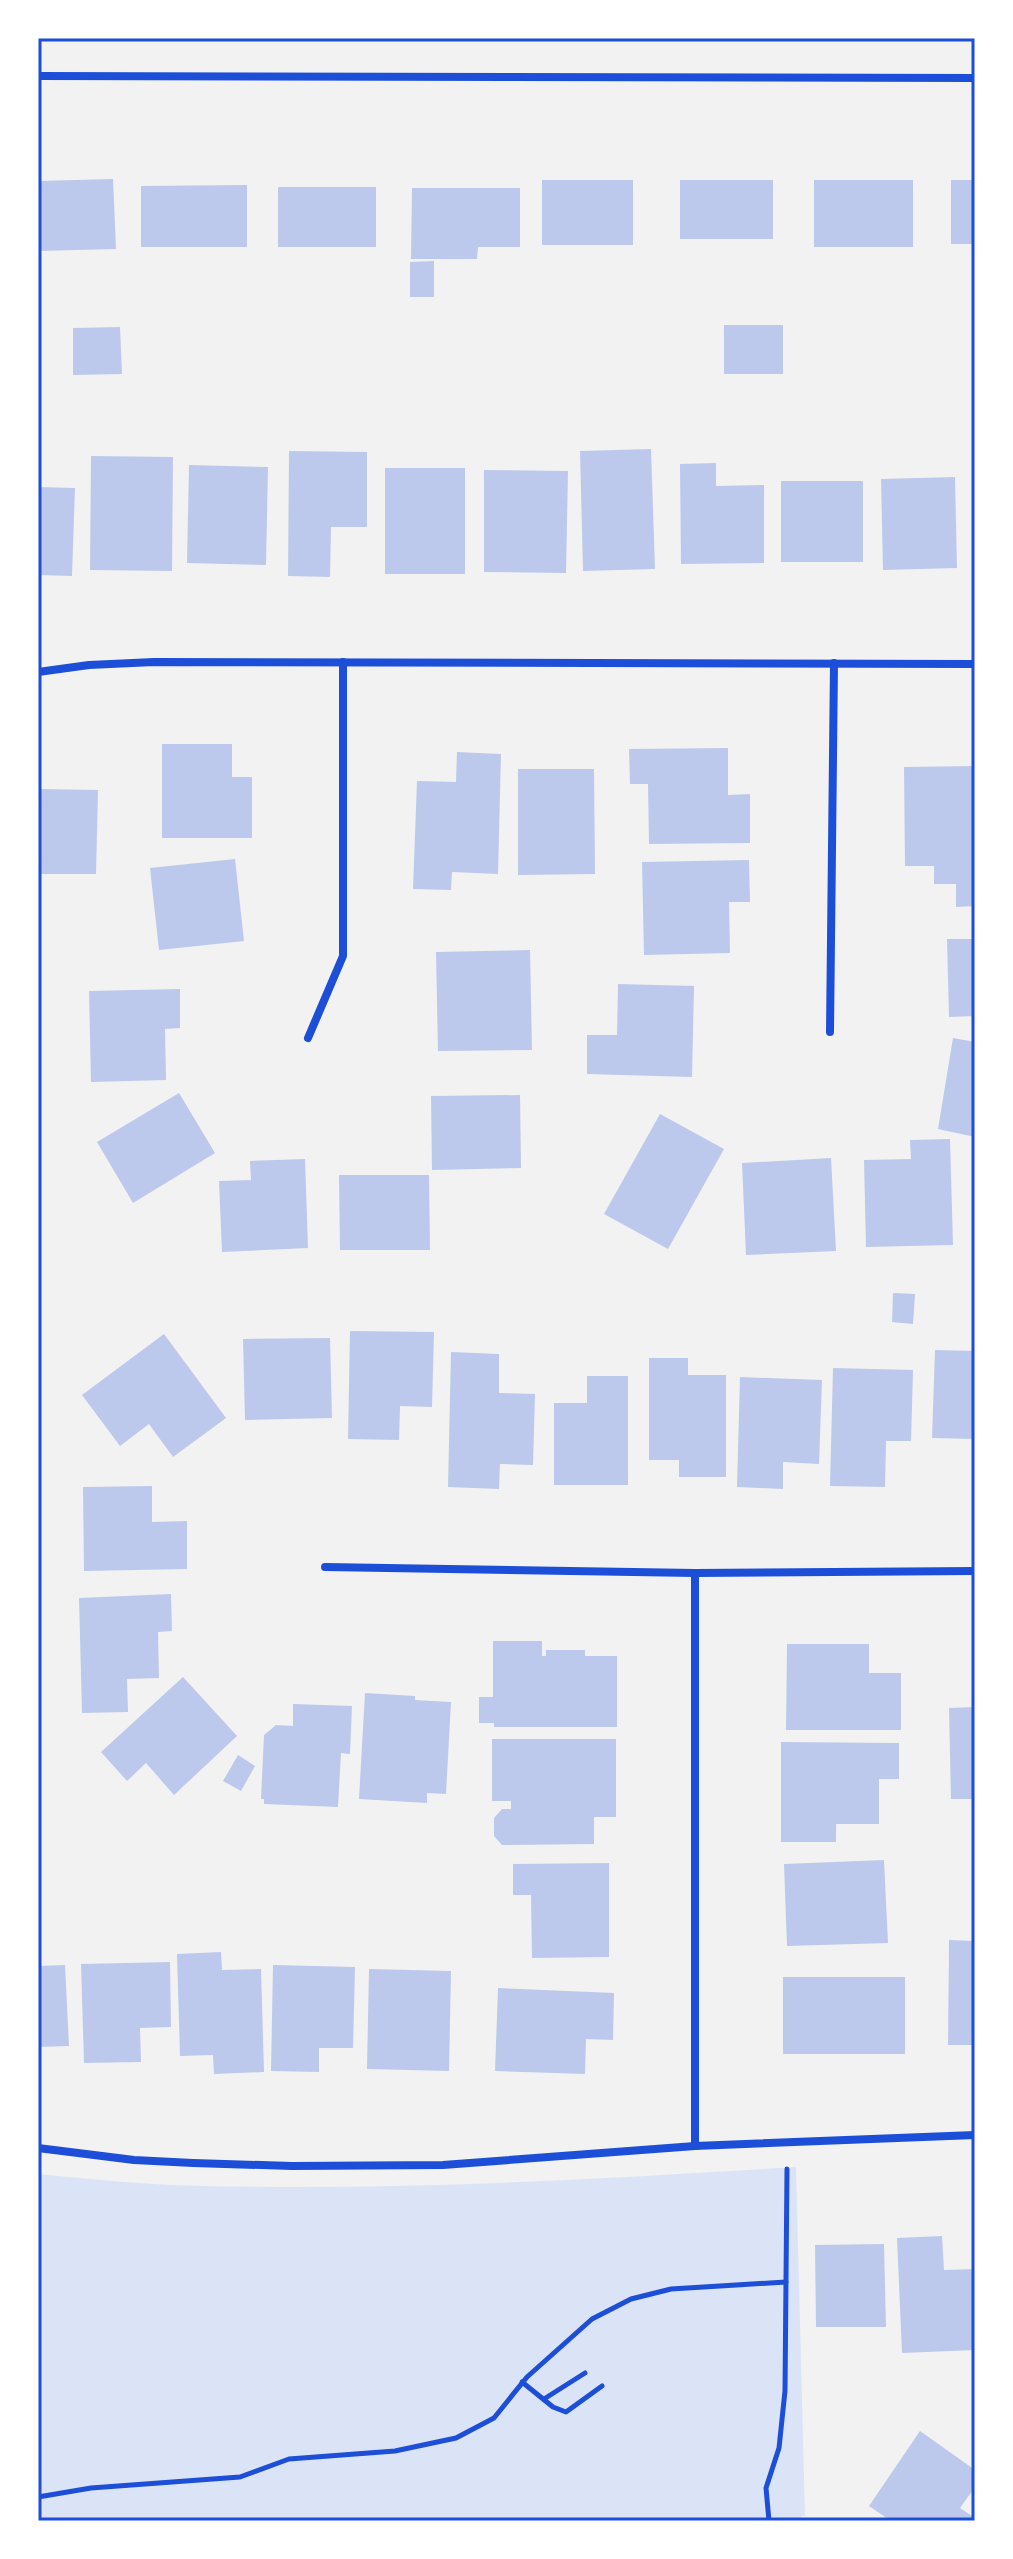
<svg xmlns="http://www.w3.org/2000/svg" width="1013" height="2559" font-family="'Public Sans',sans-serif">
	<rect width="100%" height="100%" fill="#f2f2f2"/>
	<!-- green -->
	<path fill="#dbe4f7" d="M 796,2167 L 805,2516 L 801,2516 L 801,2521 L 777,2521 L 776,2517 L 766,2517 L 766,2521 L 38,2521 L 38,2174 C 82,2178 127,2183 171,2185 C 380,2192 588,2180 796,2167 Z"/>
	<!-- building -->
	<g fill="#bdc9ec">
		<polygon points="113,179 116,249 38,251 38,181"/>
		<rect x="542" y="180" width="91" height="65"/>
		<rect x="680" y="180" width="93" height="59"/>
		<rect x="814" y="180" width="99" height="67"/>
		<rect x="951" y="180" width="24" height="64"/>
		<polygon points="247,185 247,247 141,247 141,186"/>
		<rect x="278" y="187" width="98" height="60"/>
		<polygon points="412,188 520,188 520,247 478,247 477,259 411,259"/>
		<polygon points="434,261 434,297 410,297 410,262"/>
		<rect x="724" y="325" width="59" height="49"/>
		<polygon points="120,327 122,374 73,375 73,328"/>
		<polygon points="651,449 655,569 583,571 580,451"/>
		<polygon points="289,451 367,452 367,527 331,527 330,577 288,576"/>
		<polygon points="91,456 173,457 172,571 90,570"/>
		<polygon points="716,463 716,486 764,485 764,563 681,564 680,464"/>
		<polygon points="189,465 268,467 266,565 187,563"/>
		<rect x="385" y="468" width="80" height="106"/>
		<polygon points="484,470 568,471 566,573 484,572"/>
		<polygon points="955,477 957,568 883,570 881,479"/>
		<rect x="781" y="481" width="82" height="81"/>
		<polygon points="38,487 75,488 72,576 38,575"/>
		<polygon points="162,744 232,744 232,777 252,777 252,838 162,838"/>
		<polygon points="728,748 728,795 750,794 750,843 649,844 648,784 630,784 629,749"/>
		<polygon points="457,752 501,754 498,874 452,872 451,890 413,889 417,781 456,782"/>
		<polygon points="975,766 975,906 956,907 956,884 934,884 934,866 905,866 904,767"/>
		<polygon points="518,769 594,769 595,874 518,875"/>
		<polygon points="38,789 98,790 96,874 38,874"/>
		<polygon points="235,859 244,941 159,950 150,868"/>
		<polygon points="749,860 750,902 729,902 730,953 644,955 642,862"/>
		<polygon points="947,939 975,939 975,1016 949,1017"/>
		<polygon points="530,950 532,1050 438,1051 436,952"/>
		<polygon points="618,984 694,986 692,1077 587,1074 587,1035 617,1035"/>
		<polygon points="180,989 180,1028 165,1029 166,1080 91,1082 89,991"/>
		<polygon points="953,1038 975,1042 975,1137 938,1129"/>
		<polygon points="179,1093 215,1153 133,1203 97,1142"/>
		<polygon points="520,1095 521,1168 432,1170 431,1096"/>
		<polygon points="660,1114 724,1149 668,1249 604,1214"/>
		<polygon points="950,1139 953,1245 866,1247 864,1160 911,1159 910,1140"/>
		<polygon points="831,1158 836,1251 746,1255 742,1163"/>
		<polygon points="305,1159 308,1248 222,1252 219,1181 251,1180 250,1161"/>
		<polygon points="339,1175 429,1175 430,1250 340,1250"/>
		<polygon points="893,1293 915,1294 913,1324 892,1322"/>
		<polygon points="350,1331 434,1332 432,1407 400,1406 399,1440 348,1439"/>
		<polygon points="164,1334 226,1418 173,1457 149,1424 120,1446 82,1395"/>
		<polygon points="330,1338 332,1418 245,1420 243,1339"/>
		<polygon points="935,1350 975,1351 975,1439 932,1438"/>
		<polygon points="451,1352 499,1354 499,1393 535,1394 533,1465 500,1464 499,1489 448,1487"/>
		<polygon points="649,1358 688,1358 688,1375 726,1375 726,1477 679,1477 679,1460 649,1460"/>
		<polygon points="833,1368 913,1370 911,1441 886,1441 885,1487 830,1486"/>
		<polygon points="587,1376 628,1376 628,1485 554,1485 554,1403 587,1403"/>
		<polygon points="740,1377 822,1380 819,1464 783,1462 783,1489 737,1487"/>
		<polygon points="152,1486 152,1522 187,1521 187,1569 84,1571 83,1487"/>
		<polygon points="171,1594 172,1631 158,1632 159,1678 127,1679 128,1712 82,1713 79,1598"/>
		<polygon points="493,1641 542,1641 542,1656 546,1656 546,1650 585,1650 585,1656 617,1656 617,1727 494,1727 494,1723 479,1723 479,1697 493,1697"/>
		<polygon points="787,1644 869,1644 869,1673 901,1673 901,1730 786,1730"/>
		<polygon points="183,1677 237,1736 174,1795 146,1763 127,1781 101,1752"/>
		<polygon points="365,1693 415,1696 415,1700 451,1702 446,1794 427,1793 427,1803 359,1799"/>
		<polygon points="293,1704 352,1706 350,1754 341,1753 338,1807 264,1804 264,1799 261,1799 264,1735 276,1725 293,1726"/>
		<polygon points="975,1707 975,1799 951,1799 949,1708"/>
		<polygon points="492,1739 616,1739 616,1817 594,1817 594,1844 502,1845 494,1836 494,1818 502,1809 511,1809 511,1801 492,1801"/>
		<polygon points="781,1742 899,1743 899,1779 879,1779 879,1824 836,1824 836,1842 781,1842"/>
		<polygon points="238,1755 255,1766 241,1791 223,1781"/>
		<polygon points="884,1860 888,1943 787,1946 784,1864"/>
		<polygon points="609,1863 609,1957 532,1958 531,1895 513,1895 513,1864"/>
		<polygon points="949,1940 975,1941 975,2045 948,2045"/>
		<polygon points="221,1952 222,1970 261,1969 264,2072 214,2074 213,2055 180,2056 177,1954"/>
		<polygon points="170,1962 171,2027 140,2028 141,2062 84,2063 81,1964"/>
		<polygon points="65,1965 69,2046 38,2047 38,1966"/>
		<polygon points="273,1965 355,1967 353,2048 319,2048 319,2072 271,2071"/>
		<polygon points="369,1969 451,1971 449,2071 367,2069"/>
		<rect x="783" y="1977" width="122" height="77"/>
		<polygon points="498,1988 614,1993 613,2040 586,2039 585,2074 495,2071"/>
		<polygon points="942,2236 944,2270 975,2269 975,2350 902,2353 897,2238"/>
		<polygon points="884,2244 886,2327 816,2327 815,2245"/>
		<polygon points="920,2431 975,2470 975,2487 960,2508 975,2518 975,2521 891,2521 869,2506"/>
	</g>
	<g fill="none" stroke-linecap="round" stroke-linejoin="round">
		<!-- path -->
		<g stroke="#1d4ed8" stroke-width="5">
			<polyline points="522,2382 553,2407 566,2412 602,2386"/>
			<polyline points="544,2399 585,2373"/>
			<polyline points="38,2497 91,2488 240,2477 289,2459 395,2451 456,2438 494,2418 527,2377 592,2319 631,2299 671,2289 786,2282"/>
			<polyline points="769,2521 766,2488 779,2448 785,2391 787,2169"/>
		</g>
		<!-- minor -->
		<g stroke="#1d4ed8" stroke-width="8">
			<polyline points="38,76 975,78"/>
			<polyline points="38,672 89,665 154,662 975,664"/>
			<polyline points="830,1032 834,663"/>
			<polyline points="308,1038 343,956 343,662"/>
			<polyline points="325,1567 695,1573 975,1571"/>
			<polyline points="695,1573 695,2146"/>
			<polyline points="38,2148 134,2160 193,2163 292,2166 443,2165 695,2146 975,2135"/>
		</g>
	</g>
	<!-- border -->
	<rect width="1013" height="2559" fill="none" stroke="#ffffff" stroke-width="80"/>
	<rect x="40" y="40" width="933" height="2479" fill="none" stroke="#1d4ed8" stroke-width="3"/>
</svg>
